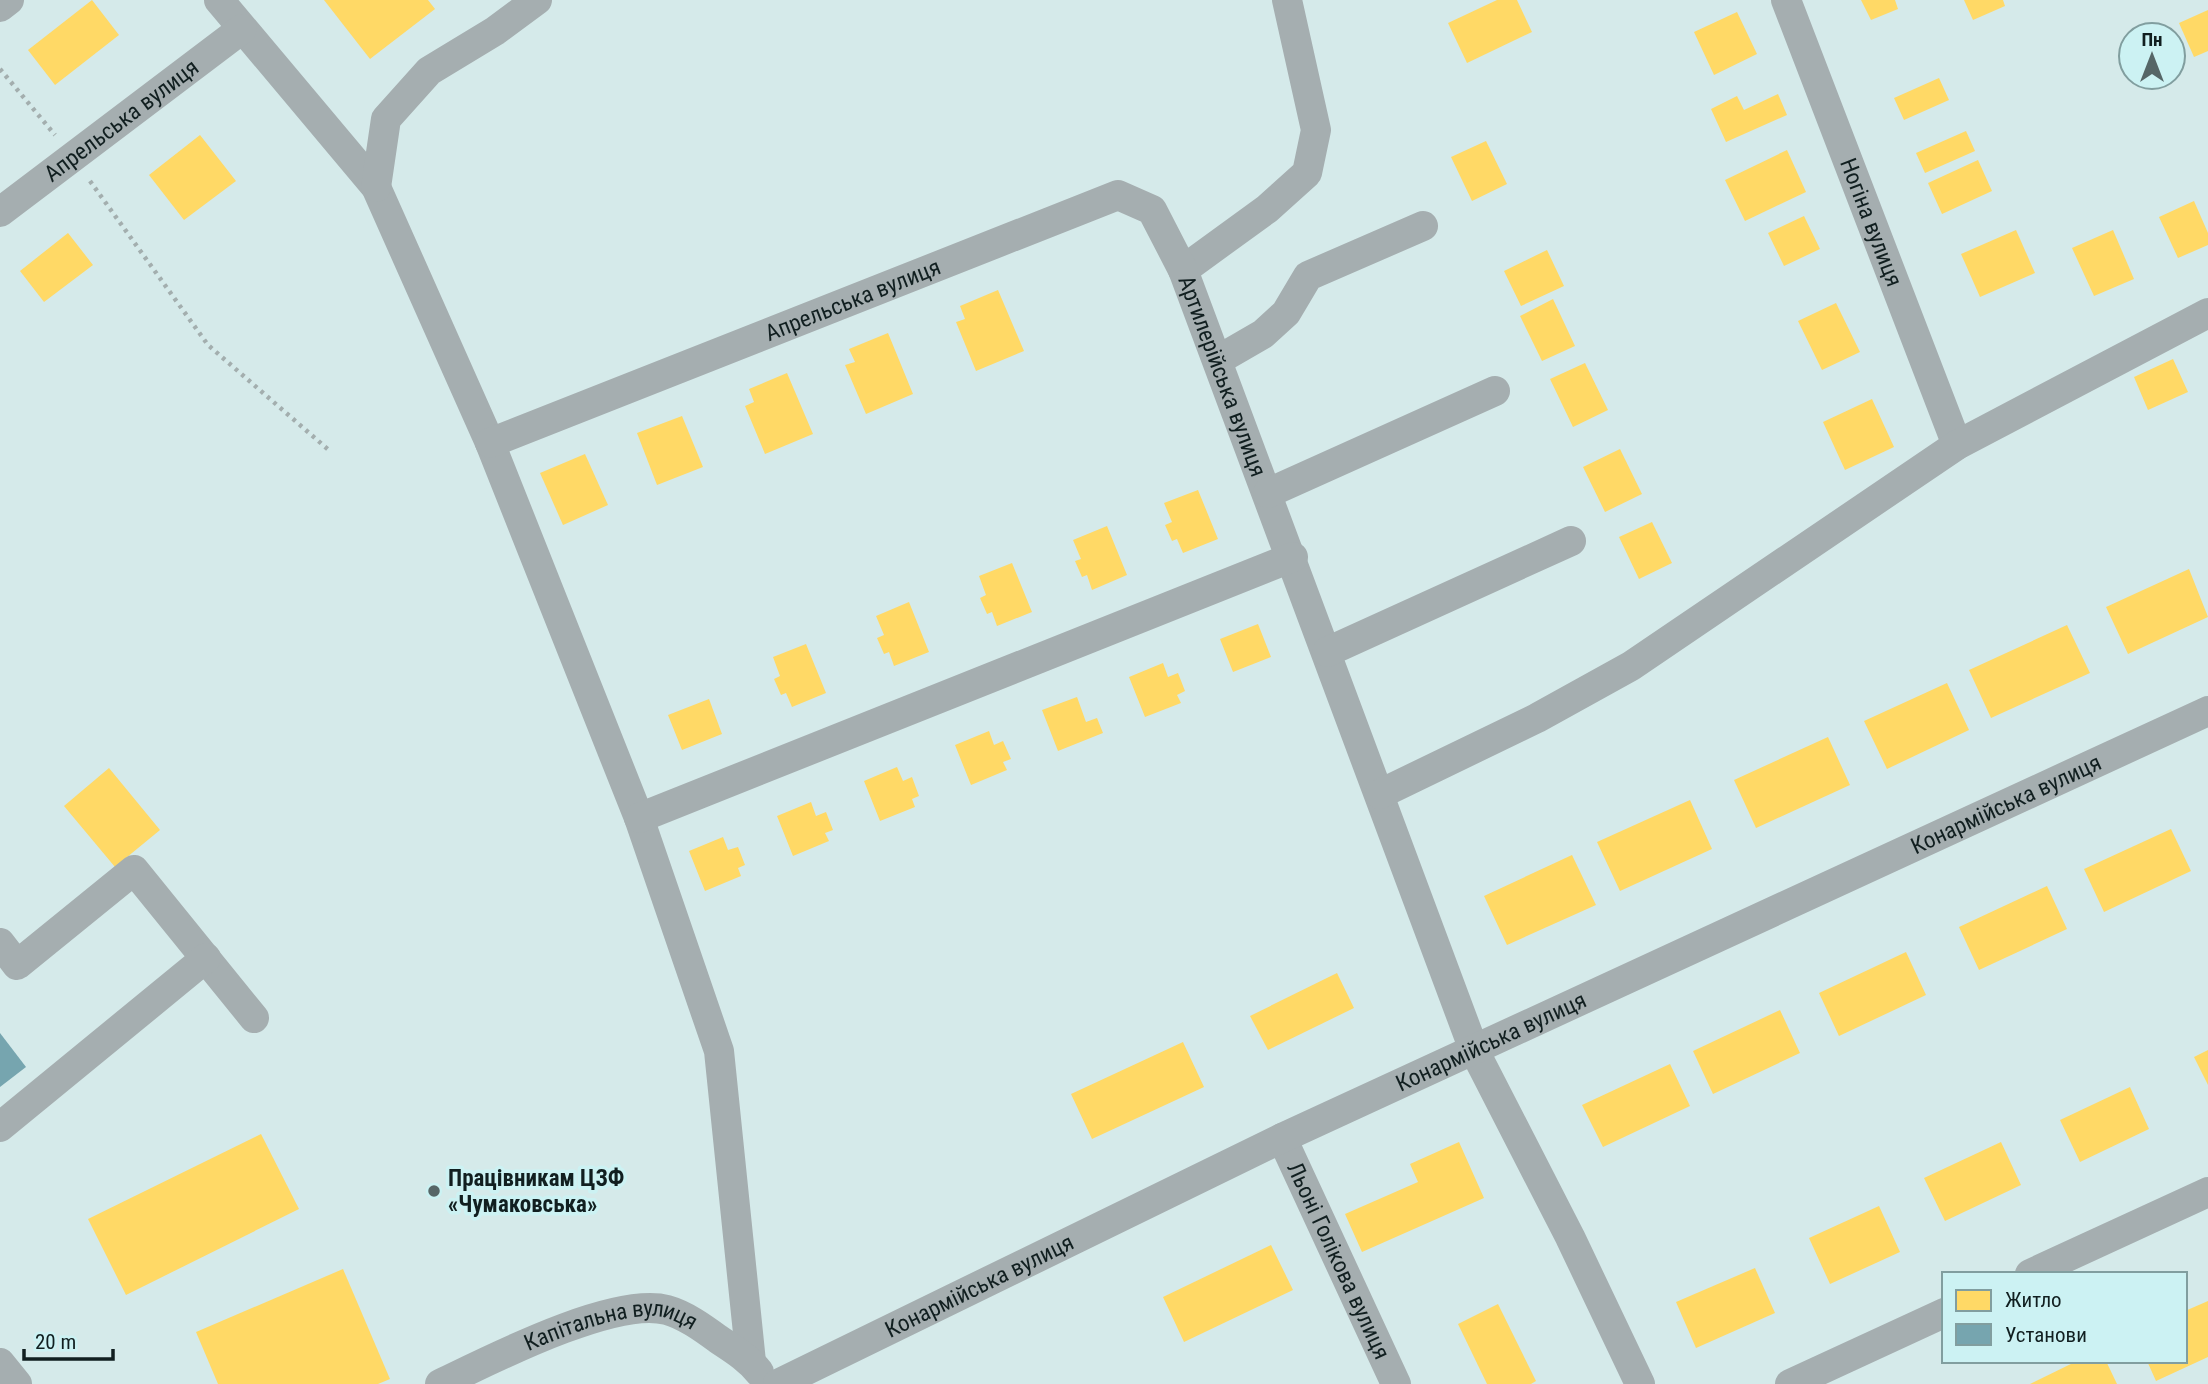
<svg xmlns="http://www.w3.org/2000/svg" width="2208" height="1384" font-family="'Roboto Condensed',sans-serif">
	<rect width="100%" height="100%" fill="#d5eaea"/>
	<!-- homes -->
	<g fill="#ffd966">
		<polygon points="92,0 119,35 55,85 28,50"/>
		<polygon points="324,0 428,0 435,9 370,59"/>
		<polygon points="1497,0 1517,0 1532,32 1467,63 1448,23"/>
		<polygon points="1861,0 1895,0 1898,9 1871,20"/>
		<polygon points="1964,0 2003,0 2005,6 1973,20"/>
		<polygon points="2208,10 2208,51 2194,57 2179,23"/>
		<polygon points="1737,12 1757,54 1714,75 1694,32"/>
		<polygon points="1939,78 1949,100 1904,120 1894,98"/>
		<polygon points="1778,94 1787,115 1726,142 1711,109 1737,96 1744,110"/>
		<polygon points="1966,131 1975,151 1925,173 1916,153"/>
		<polygon points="200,135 236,181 184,220 149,175"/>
		<polygon points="1486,141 1507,184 1472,201 1451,157"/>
		<polygon points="1787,150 1806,192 1745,221 1725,180"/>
		<polygon points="1978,160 1992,191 1942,214 1928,183"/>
		<polygon points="2194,201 2208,233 2208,245 2178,258 2159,217"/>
		<polygon points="1804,216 1820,249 1784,266 1768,233"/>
		<polygon points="2016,230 2035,273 1980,297 1961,254"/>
		<polygon points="2113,230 2134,279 2094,296 2072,248"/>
		<polygon points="68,233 93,265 44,302 20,271"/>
		<polygon points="1547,250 1564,286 1521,306 1504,271"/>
		<polygon points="998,290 1024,351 976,371 956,322 965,319 960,306"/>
		<polygon points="1553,299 1575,346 1542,361 1520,316"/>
		<polygon points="1836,303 1860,352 1822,370 1798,321"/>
		<polygon points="888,333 913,394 866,414 845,365 855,362 849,349"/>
		<polygon points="2173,359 2188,392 2148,410 2134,377"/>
		<polygon points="1585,363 1608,410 1573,427 1550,379"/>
		<polygon points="787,373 813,434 765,454 745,406 754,402 749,389"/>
		<polygon points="1872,399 1894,447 1845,470 1823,422"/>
		<polygon points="682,416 703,467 657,485 637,433"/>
		<polygon points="1620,449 1642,494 1605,512 1583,467"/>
		<polygon points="585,454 608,505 563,525 540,473"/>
		<polygon points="1198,490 1218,539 1183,553 1177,539 1172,541 1165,525 1172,522 1164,503"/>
		<polygon points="1652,522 1672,563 1639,579 1619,537"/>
		<polygon points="1107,526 1127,575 1092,590 1087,575 1082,577 1075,561 1081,559 1073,540"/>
		<polygon points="1012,563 1032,612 997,626 992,612 987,614 980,598 986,595 979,576"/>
		<polygon points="2189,569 2208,617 2128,654 2106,607"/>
		<polygon points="909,602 929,652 894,666 889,652 884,654 877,638 884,635 876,616"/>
		<polygon points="1258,624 1271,657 1233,672 1220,639"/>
		<polygon points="2067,625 2090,673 1991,718 1969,670"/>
		<polygon points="806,644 826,693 792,707 786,693 781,695 774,679 780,676 773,657"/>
		<polygon points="1163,663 1168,677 1178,673 1185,691 1177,695 1181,703 1145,717 1129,677"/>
		<polygon points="1947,683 1969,730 1887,769 1864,721"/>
		<polygon points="1077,697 1086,722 1097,718 1103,733 1058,751 1042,710"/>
		<polygon points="709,699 722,734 682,750 668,715"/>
		<polygon points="989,731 994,745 1003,741 1011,759 1003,762 1007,770 971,785 955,745"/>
		<polygon points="1828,737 1850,785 1756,828 1734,780"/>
		<polygon points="897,767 903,781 912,777 919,796 912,799 915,807 880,821 864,781"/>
		<polygon points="109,768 160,830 115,867 64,806"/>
		<polygon points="1690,800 1712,849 1620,891 1597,842"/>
		<polygon points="811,802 816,816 826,812 833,830 825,833 829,841 793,856 777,816"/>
		<polygon points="2171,829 2191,871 2104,912 2084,869"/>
		<polygon points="723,837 728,850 738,847 745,865 738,868 741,876 705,891 689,851"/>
		<polygon points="1572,855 1596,905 1507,945 1484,896"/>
		<polygon points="2047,886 2067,929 1979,970 1959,927"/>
		<polygon points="1906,952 1926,995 1839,1036 1819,993"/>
		<polygon points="1337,973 1354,1008 1268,1050 1250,1016"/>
		<polygon points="1780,1010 1800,1053 1713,1094 1693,1051"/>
		<polygon points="1183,1042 1204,1087 1092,1139 1071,1094"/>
		<polygon points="2208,1050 2208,1085 2194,1057"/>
		<polygon points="1670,1064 1690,1106 1603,1147 1582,1105"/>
		<polygon points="2130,1087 2149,1129 2080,1162 2060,1120"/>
		<polygon points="261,1134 299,1209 126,1295 88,1219"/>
		<polygon points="1459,1142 1484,1198 1362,1252 1345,1214 1418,1182 1410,1164"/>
		<polygon points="2001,1142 2021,1185 1945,1221 1924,1178"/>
		<polygon points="1879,1206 1900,1252 1830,1284 1809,1238"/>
		<polygon points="1271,1245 1293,1290 1184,1342 1163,1297"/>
		<polygon points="1755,1268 1775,1313 1696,1348 1676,1302"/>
		<polygon points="343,1269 390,1379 378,1384 218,1384 196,1332"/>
		<polygon points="2208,1301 2208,1357 2156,1381 2147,1361 2185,1361 2185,1311"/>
		<polygon points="1498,1304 1536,1381 1531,1384 1487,1384 1458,1324"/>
		<polygon points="2077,1361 2106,1361 2117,1384 2030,1384"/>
	</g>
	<!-- public -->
	<polygon fill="#76a5af" points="0,1033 26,1067 0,1087"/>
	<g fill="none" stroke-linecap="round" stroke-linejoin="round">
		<!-- path -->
		<g stroke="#a3aeae" stroke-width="4.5" stroke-dasharray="3.5 5" stroke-linecap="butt">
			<polyline points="0,69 55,135"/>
			<polyline points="90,181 208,345 331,452"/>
		</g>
		<!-- minor -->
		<g stroke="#a5aeb0" stroke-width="30">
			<polyline points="219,0 376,187 490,443 639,818 719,1051 751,1362"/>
			<path id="s1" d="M 1287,0 L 1316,130 L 1307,173 L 1267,209 L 1183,270 L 1474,1050 L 1570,1237 L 1640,1384"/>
			<path id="s2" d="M 1786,0 L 1957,445"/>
			<polyline points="0,7 9,0"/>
			<polyline points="376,187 386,119 429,71 495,31 537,0"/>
			<path id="s3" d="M 0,212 L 242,29"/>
			<polyline points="1218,360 1263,334 1286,313 1308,276 1423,226"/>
			<path id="s4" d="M 490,443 L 1118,195 L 1152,210 L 1183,270"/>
			<polyline points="1268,493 1495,391"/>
			<polyline points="1327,652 1571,541"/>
			<polyline points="1380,794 1537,718 1631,666 1957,445 2208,313"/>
			<polyline points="639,818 1293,557"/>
			<polyline points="0,943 17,965 134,870 254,1018"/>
			<polyline points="0,1127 206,958"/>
			<path id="s5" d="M 1282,1138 L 1396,1384"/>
			<polyline points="2030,1274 2208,1192"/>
			<polyline points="0,1363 17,1384"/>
			<path id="s6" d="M 440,1384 C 490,1360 614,1296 667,1310 C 685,1315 703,1328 718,1339 C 733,1349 748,1358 759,1372"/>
			<path id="s7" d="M 778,1384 L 1282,1138 L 2208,711"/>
			<polyline points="1790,1384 1944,1313"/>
		</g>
	</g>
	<!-- markers -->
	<circle fill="#566667" stroke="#ccf2f3" stroke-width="2.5" cx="434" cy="1191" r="7"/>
	<g text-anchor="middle" stroke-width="7" stroke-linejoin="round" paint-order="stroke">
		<!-- street labels -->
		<g font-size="23" fill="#111f20" stroke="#ccf2f3">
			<text dy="8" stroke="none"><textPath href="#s3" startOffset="152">Апрельська вулиця</textPath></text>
			<text dy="8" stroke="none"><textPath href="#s2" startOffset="238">Ногіна вулиця</textPath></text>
			<text dy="8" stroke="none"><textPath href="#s4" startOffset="390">Апрельська вулиця</textPath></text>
			<text dy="8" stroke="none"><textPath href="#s1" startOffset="448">Артилерійська вулиця</textPath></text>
			<text dy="8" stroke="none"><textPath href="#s7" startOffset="1358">Конармійська вулиця</textPath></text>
			<text dy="8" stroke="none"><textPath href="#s7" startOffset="791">Конармійська вулиця</textPath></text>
			<text dy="8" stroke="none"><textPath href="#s5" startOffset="135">Льоні Голікова вулиця</textPath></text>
			<text dy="8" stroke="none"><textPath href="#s7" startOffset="224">Конармійська вулиця</textPath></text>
			<text dy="8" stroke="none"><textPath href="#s6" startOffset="184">Капітальна вулиця</textPath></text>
		</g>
		<!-- poi labels -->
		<g font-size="23" font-weight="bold" fill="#111f20" stroke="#ccf2f3" text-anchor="start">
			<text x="448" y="1186">Працівникам ЦЗФ<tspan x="448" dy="26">«Чумаковська»</tspan></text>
		</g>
	</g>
	<!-- legend -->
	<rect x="1942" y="1272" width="245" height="91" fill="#ccf2f3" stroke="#819e9f" stroke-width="2"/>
	<rect x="1956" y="1290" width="35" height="21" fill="#ffd966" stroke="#819e9f" stroke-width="2"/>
	<text x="2005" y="1307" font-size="21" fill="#111f20">Житло</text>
	<rect x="1956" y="1324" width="35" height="21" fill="#76a5af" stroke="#819e9f" stroke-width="2"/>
	<text x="2005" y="1342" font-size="21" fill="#111f20">Установи</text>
	<!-- north arrow -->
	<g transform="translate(2152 56)"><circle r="33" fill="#ccf2f3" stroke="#819e9f" stroke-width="2"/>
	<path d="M0-5L12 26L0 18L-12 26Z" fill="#566667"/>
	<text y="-10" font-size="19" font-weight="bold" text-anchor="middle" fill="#111f20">Пн</text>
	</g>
	<!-- scale -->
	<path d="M24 1349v10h89v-10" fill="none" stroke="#111f20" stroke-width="3.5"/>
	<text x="35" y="1349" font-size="21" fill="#111f20" stroke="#ccf2f3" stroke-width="5" paint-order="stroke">20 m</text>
</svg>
